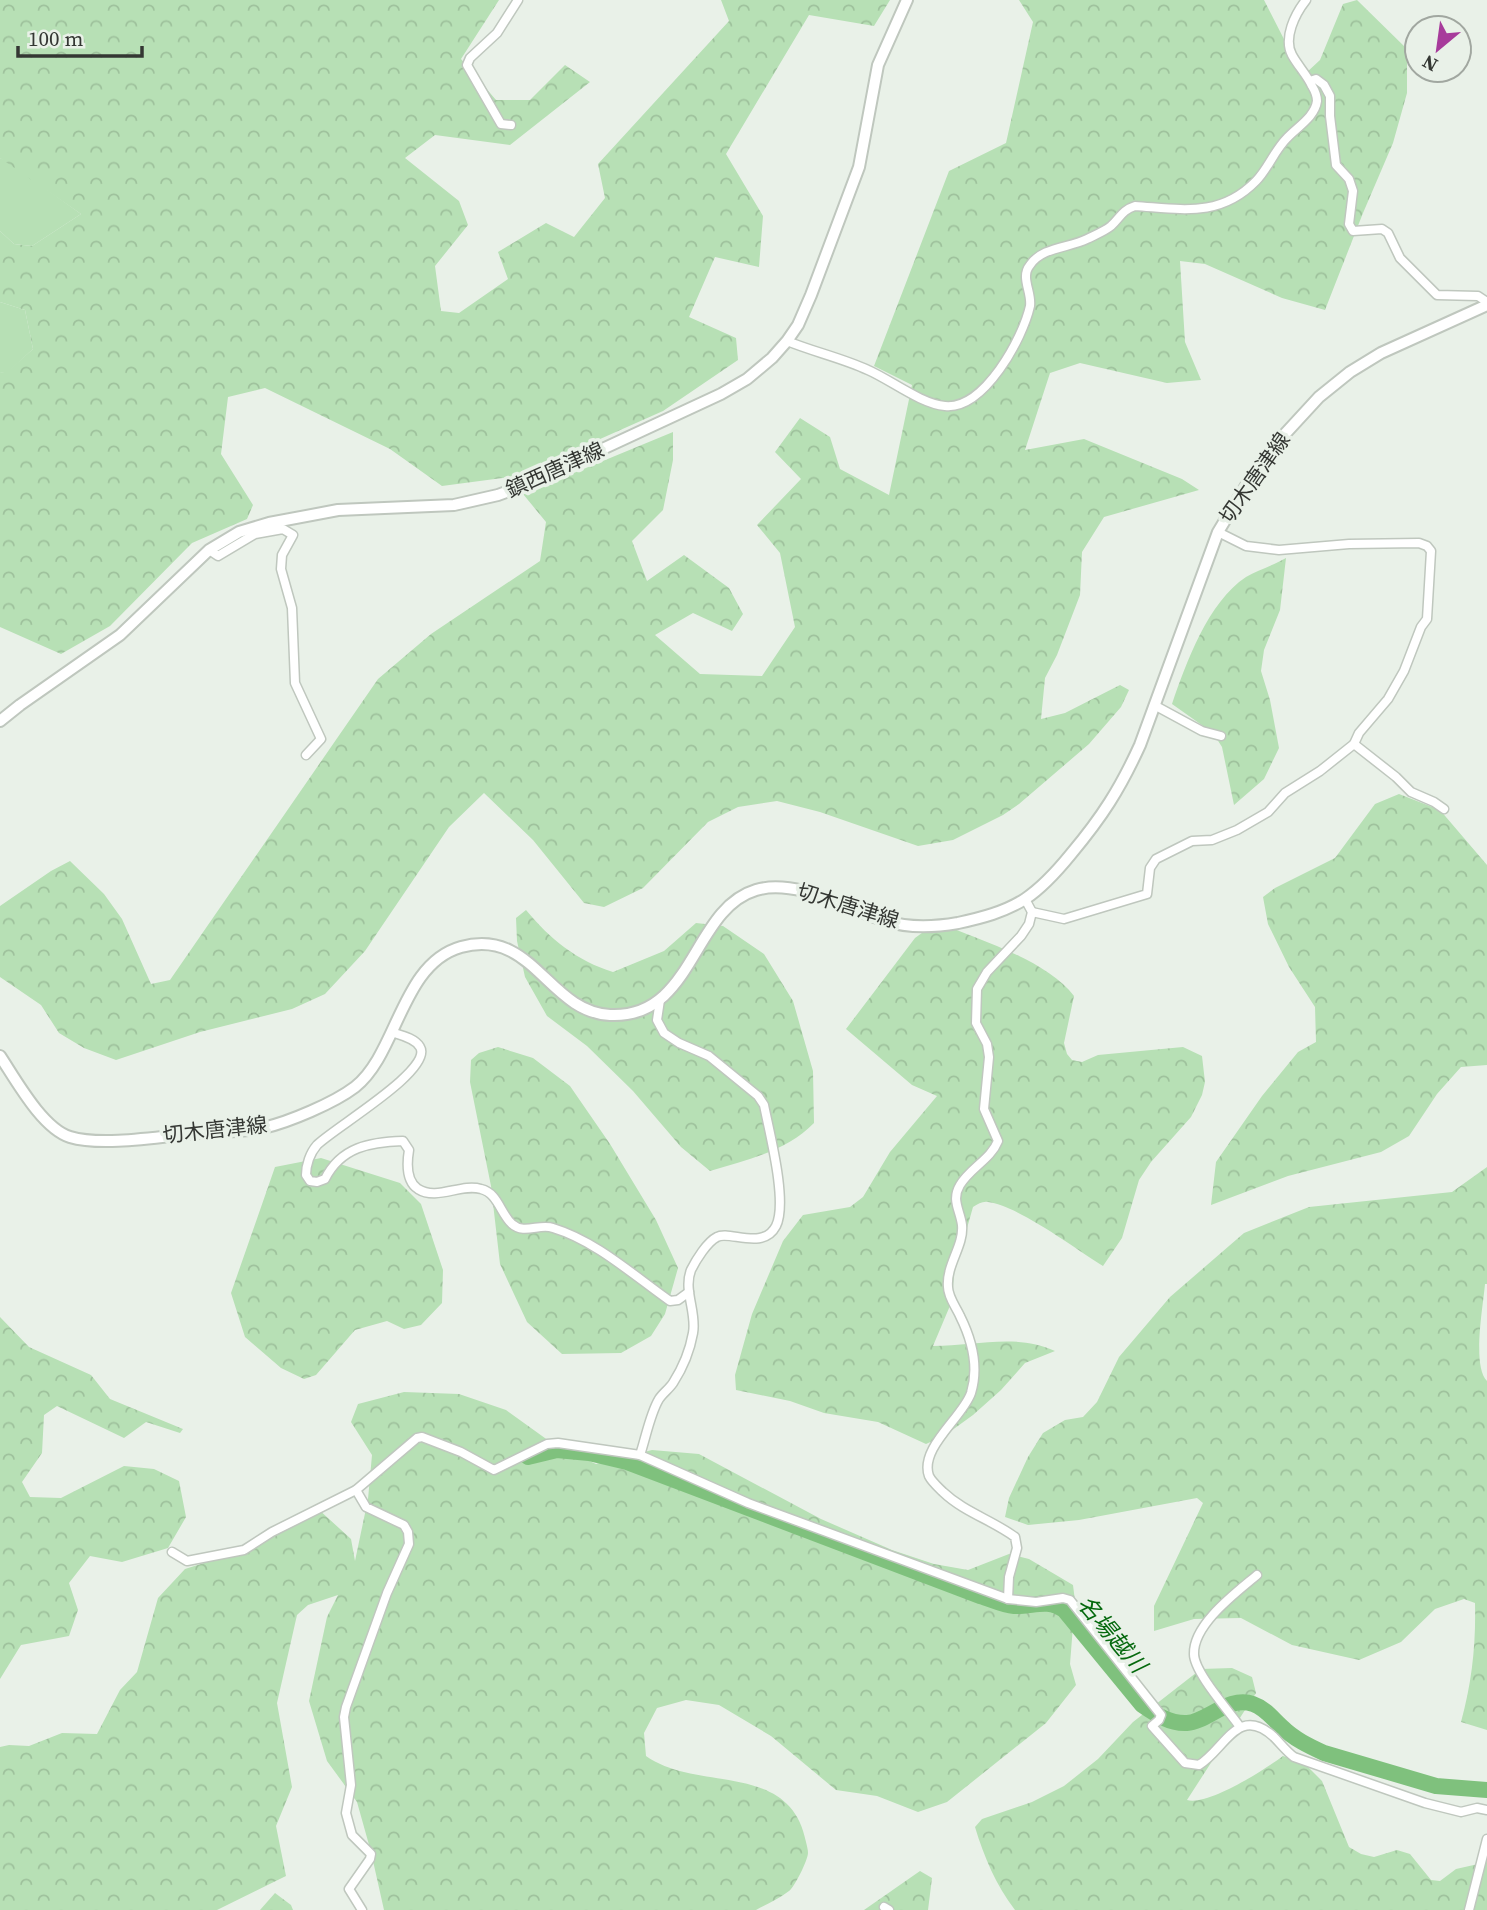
<svg xmlns="http://www.w3.org/2000/svg" width="1487" height="1910" font-family="'Source Serif 4','Noto Sans JP',serif">
	<defs>
		<pattern id="forest-crowns" width="20" height="18" patternUnits="userSpaceOnUse" patternTransform="scale(1.75)"><rect width="20" height="18" fill="#b7e0b5"/><path d="M2 6a3 3 0 1 1 6 0M12 15a3 3 0 1 1 6 0" fill="none" stroke="#9ec19c"/></pattern>
	</defs>
	<rect width="100%" height="100%" fill="#e9f1e8"/>
	<!-- green -->
	<g fill="#b7e0b5">
		<polygon points="0,158 7,161 81,214 32,246 14,244 0,231"/>
		<polygon points="0,302 25,310 33,349 8,372 0,373"/>
	</g>
	<!-- forest -->
	<g fill="url(#forest-crowns)">
		<polygon points="0,0 499,0 461,59 496,100 530,100 565,65 590,82 510,145 435,135 405,158 459,201 468,225 435,266 441,311 459,313 508,279 498,252 546,223 574,237 605,198 598,164 729,21 721,0 890,0 874,26 809,15 726,154 763,216 759,267 715,257 689,317 736,338 738,360 663,411 517,476 442,486 390,449 265,388 228,397 221,454 253,505 247,519 192,543 110,626 61,654 0,627 0,373 8,371 33,349 25,310 0,302 0,231 14,244 32,246 81,214 0,158"/>
		<polygon points="1019,0 1264,0 1290,51 1306,73 1320,60 1343,4 1357,0 1407,49 1407,93 1393,143 1363,213 1325,310 1282,298 1205,264 1180,261 1185,342 1201,380 1167,383 1080,363 1050,373 1025,450 1084,439 1182,479 1199,490 1104,517 1082,552 1080,595 1057,655 1045,678 1041,719 1065,713 1120,685 1129,690 1121,707 1089,744 1019,804 1003,815 953,840 918,846 820,812 777,801 738,807 708,822 643,888 604,907 584,903 533,840 484,793 449,827 365,951 325,994 292,1009 200,1032 116,1060 84,1048 59,1033 41,1005 0,977 0,906 51,871 70,861 104,894 122,919 151,984 170,980 378,679 431,634 540,561 546,522 523,494 673,432 673,460 663,510 632,541 647,581 684,555 729,588 743,614 732,631 693,613 655,635 700,674 762,676 795,627 780,553 757,525 801,479 775,452 800,418 830,437 840,469 889,495 912,385 874,366 949,171 1006,143 1033,22"/>
		<path d="M 1286,558 L 1280,610 L 1264,650 L 1261,671 L 1270,700 L 1279,748 L 1264,779 L 1234,805 L 1222,747 L 1213,733 L 1172,704 C 1186,663 1208,602 1246,577 C 1258,570 1274,565 1286,558 Z"/>
		<polygon points="1399,794 1440,810 1487,865 1487,1065 1461,1067 1437,1094 1409,1136 1381,1152 1288,1176 1211,1205 1216,1162 1262,1096 1298,1052 1316,1042 1315,1007 1289,967 1268,924 1263,897 1275,888 1335,858 1375,804"/>
		<path d="M 526,910 C 550,939 577,961 613,972 L 664,951 L 696,923 L 723,926 L 764,954 L 793,1001 L 813,1071 L 814,1123 C 787,1151 747,1160 710,1171 L 681,1147 L 633,1091 L 587,1046 L 547,1016 L 525,977 L 517,941 L 516,918 Z"/>
		<path d="M 937,922 C 979,940 1047,960 1074,996 L 1064,1043 L 1067,1054 L 1072,1060 L 1082,1062 L 1098,1055 L 1183,1047 L 1202,1056 L 1205,1082 L 1202,1095 L 1191,1117 L 1151,1162 L 1139,1180 L 1122,1238 L 1103,1266 C 1076,1249 1017,1205 988,1202 C 983,1201 978,1204 973,1207 L 954,1274 L 952,1301 L 933,1346 C 975,1346 1016,1333 1055,1351 L 1025,1363 L 1001,1390 L 973,1415 L 944,1436 L 926,1444 L 878,1422 L 824,1413 L 790,1401 L 736,1390 L 735,1375 L 752,1314 L 783,1241 L 803,1215 L 850,1207 L 863,1197 L 890,1152 L 937,1096 L 912,1085 L 846,1029 L 915,938 Z"/>
		<polygon points="498,1047 533,1058 570,1086 610,1144 656,1220 678,1268 665,1314 651,1336 621,1353 562,1354 527,1322 500,1264 491,1186 470,1082 471,1060 479,1053"/>
		<polygon points="321,1158 400,1183 421,1204 443,1270 442,1303 421,1325 404,1329 387,1321 355,1330 316,1375 304,1379 281,1368 245,1337 231,1293 275,1167"/>
		<path d="M 1487,1167 L 1487,1284 L 1485,1284 C 1483,1307 1472,1366 1487,1381 L 1487,1730 L 1461,1722 C 1472,1682 1476,1644 1475,1603 L 1464,1599 L 1435,1609 L 1401,1642 L 1359,1660 L 1292,1645 L 1241,1618 L 1194,1619 L 1154,1631 L 1154,1606 L 1203,1503 L 1197,1498 L 1079,1520 L 1028,1525 L 1005,1517 L 1009,1498 L 1028,1457 L 1043,1433 L 1065,1420 L 1083,1417 L 1097,1402 L 1119,1357 L 1170,1297 L 1244,1233 L 1309,1207 L 1452,1192 Z"/>
		<polygon points="0,1317 29,1347 91,1375 110,1399 183,1429 180,1433 146,1422 124,1438 57,1406 44,1415 42,1453 22,1482 30,1497 61,1498 124,1466 154,1469 179,1481 186,1517 168,1548 122,1562 90,1556 69,1583 78,1610 69,1636 21,1645 0,1679"/>
		<path d="M 404,1392 L 459,1394 L 506,1410 L 556,1446 L 596,1464 L 652,1450 L 699,1454 L 821,1519 L 892,1550 L 934,1564 L 968,1570 L 1009,1554 L 1029,1559 L 1073,1585 L 1075,1601 L 1070,1664 L 1076,1685 L 1046,1723 L 947,1802 L 918,1812 L 877,1796 L 836,1790 L 771,1736 L 719,1705 L 686,1700 L 657,1708 L 644,1733 L 646,1756 C 698,1793 790,1760 806,1842 C 807,1846 808,1850 808,1853 C 808,1860 794,1888 789,1891 C 779,1899 767,1904 756,1910 L 384,1910 L 371,1852 L 357,1802 L 327,1761 L 309,1701 L 327,1617 L 338,1595 L 308,1605 L 297,1615 L 277,1703 L 292,1787 L 276,1826 L 286,1876 L 217,1910 L 0,1910 L 0,1747 L 9,1745 L 29,1746 L 62,1733 L 97,1734 L 120,1690 L 137,1672 L 158,1598 L 185,1569 L 248,1549 L 317,1508 L 351,1539 L 355,1561 L 368,1499 L 372,1455 L 351,1422 L 358,1404 Z"/>
		<path d="M 1232,1668 L 1252,1677 L 1256,1693 L 1187,1800 C 1208,1806 1264,1770 1283,1756 L 1303,1762 L 1322,1781 L 1349,1847 L 1361,1854 L 1374,1857 L 1397,1850 L 1410,1854 L 1431,1880 L 1440,1881 L 1456,1869 L 1487,1862 L 1487,1910 L 1015,1910 C 996,1885 984,1857 975,1827 L 982,1819 L 1032,1802 L 1064,1786 L 1098,1759 L 1133,1722 L 1201,1669 Z"/>
		<polygon points="920,1871 932,1878 928,1910 864,1910"/>
		<polygon points="275,1893 291,1905 293,1910 260,1910"/>
	</g>
	<g fill="none" stroke-linecap="round" stroke-linejoin="round">
		<!-- river -->
		<path stroke="#7fc17d" stroke-width="16" d="M 528,1457 L 557,1450 L 589,1453 L 627,1462 L 980,1596 C 991,1599 1002,1605 1014,1606 C 1033,1607 1047,1598 1064,1610 L 1142,1705 C 1155,1714 1170,1724 1187,1723 C 1207,1722 1229,1695 1253,1704 C 1265,1708 1273,1719 1282,1727 C 1294,1739 1309,1746 1324,1753 L 1436,1786 L 1487,1790"/>
		<defs>
			<g id="street">
				<polyline points="1310,81 1316,79 1324,85 1330,96 1330,116 1336,165 1349,179 1353,191 1349,224 1353,231 1382,229 1388,233 1400,258 1437,295 1478,296 1487,302"/>
				<polyline points="511,125 501,124 467,65 470,58 497,33 518,0"/>
				<path d="M 787,341 C 814,352 842,358 868,370 C 891,380 921,404 945,406 C 984,410 1023,338 1030,306 C 1032,292 1020,277 1030,265 C 1042,247 1069,248 1087,239 C 1095,235 1105,231 1111,226 C 1120,218 1122,210 1135,206 C 1181,209 1220,218 1256,181 C 1268,169 1274,151 1287,138 C 1297,127 1315,117 1317,101 C 1317,95 1315,91 1312,86 C 1307,75 1298,66 1292,55 C 1283,38 1295,14 1306,0"/>
				<polyline points="209,550 218,556 255,534 283,529 293,535 282,555 281,569 292,608 295,683 321,739 306,755"/>
				<polyline points="1154,705 1202,731 1221,736"/>
				<polyline points="1354,744 1396,777 1411,792 1434,802 1444,809"/>
				<polyline points="1032,912 1064,919 1147,894 1150,868 1156,859 1192,841 1212,840 1237,830 1268,812 1285,793 1320,771 1354,744 1359,733 1388,699 1404,671 1421,627 1427,619 1431,551 1427,546 1419,543 1349,544 1279,550 1246,546 1218,532"/>
				<path d="M 391,1032 C 400,1035 415,1038 420,1047 C 434,1070 332,1129 317,1145 C 310,1153 306,1165 306,1175 L 310,1181 L 317,1182 L 325,1179 C 341,1147 370,1142 403,1141 L 409,1150 C 407,1162 406,1181 418,1189 C 437,1201 461,1183 481,1189 C 498,1193 500,1213 512,1224 C 524,1235 540,1223 553,1228 C 596,1241 633,1275 670,1301 L 678,1300 L 689,1292"/>
				<path d="M 640,1455 C 646,1437 650,1414 659,1399 C 663,1393 669,1389 673,1383 C 682,1369 690,1350 693,1333 C 697,1313 683,1290 691,1270 C 696,1260 707,1242 717,1237 C 729,1230 763,1251 776,1226 C 788,1202 769,1131 764,1105 L 758,1096 L 709,1056 L 679,1043 L 664,1033 L 657,1020 L 660,1000"/>
				<polyline points="172,1552 187,1561 244,1550 272,1532 356,1490"/>
				<path d="M 1008,1599 L 1009,1577 L 1017,1548 L 1015,1537 C 992,1520 964,1512 943,1492 C 938,1487 932,1482 929,1476 C 919,1448 963,1417 971,1393 C 979,1367 972,1340 960,1316 C 956,1307 948,1297 948,1287 C 946,1265 964,1246 962,1225 C 960,1210 951,1200 960,1185 C 970,1168 991,1159 998,1141 L 984,1109 L 989,1057 L 987,1044 L 976,1023 L 977,989 L 987,972 L 1021,936 L 1029,924 L 1032,912 L 1025,899"/>
				<path d="M 1240,1727 C 1229,1711 1194,1672 1194,1654 C 1193,1624 1237,1592 1257,1575"/>
				<polyline points="884,1907 889,1910"/>
				<path d="M 362,1910 L 349,1889 L 370,1859 L 371,1854 L 352,1835 L 346,1813 L 351,1785 L 344,1717 L 346,1707 L 387,1593 L 409,1544 L 408,1532 L 404,1525 L 366,1507 L 356,1490 L 417,1438 L 422,1437 L 461,1452 L 494,1470 L 547,1444 L 558,1443 L 640,1455 L 748,1503 L 1008,1599 L 1036,1602 L 1063,1598 L 1070,1600 L 1161,1715 L 1159,1720 L 1152,1726 L 1185,1763 L 1199,1765 C 1225,1749 1238,1704 1274,1737 C 1281,1744 1286,1751 1294,1757 L 1425,1803 L 1461,1812 L 1477,1808 L 1487,1810"/>
				<polyline points="1469,1910 1487,1839"/>
			</g>
			<g id="secondary">
				<polyline points="0,721 20,705 120,635 209,550 239,532 269,523 338,510 454,505 498,495 525,485 721,394 747,379 772,358 787,341 798,325 811,295 859,167 878,65 907,0"/>
				<path d="M 0,1056 C 16,1080 42,1128 70,1137 C 103,1147 164,1136 199,1133 C 220,1131 242,1132 263,1128 C 289,1122 334,1103 355,1087 C 398,1053 401,964 461,947 C 533,927 548,1012 610,1015 C 694,1019 692,909 756,890 C 796,878 848,909 886,921 C 908,928 935,927 958,923 C 981,918 1005,912 1025,899 C 1043,887 1058,870 1071,854 C 1102,817 1120,789 1140,745 L 1218,532 L 1250,479 L 1284,435 L 1319,397 L 1350,372 L 1381,353 L 1487,305"/>
			</g>
		</defs>
		<!-- street casing -->
		<use href="#street" stroke="#bfc7be" stroke-width="11"/>
		<!-- secondary casing -->
		<use href="#secondary" stroke="#bfc7be" stroke-width="14"/>
		<!-- street -->
		<use href="#street" stroke="#fff" stroke-width="8"/>
		<!-- secondary -->
		<use href="#secondary" stroke="#fff" stroke-width="10"/>
	</g>
	<g text-anchor="middle" stroke-width="7" stroke-linejoin="round" paint-order="stroke">
		<!-- street labels -->
		<g font-size="21" fill="#343733" stroke="#e9f1e8">
			<text transform="translate(555 470) rotate(-24)" y="7">鎮西唐津線</text>
			<text transform="translate(1255 478) rotate(-55)" y="7">切木唐津線</text>
			<text transform="translate(848 906) rotate(17)" y="7">切木唐津線</text>
			<text transform="translate(215 1130) rotate(-6)" y="7">切木唐津線</text>
		</g>
		<!-- water labels -->
		<g font-size="23" font-style="italic" fill="#05690e" stroke="#e9f1e8">
			<text transform="translate(1112 1634) rotate(50)" y="8">名場越川</text>
		</g>
	</g>
	<!-- north arrow -->
	<g transform="translate(1438 49) rotate(209)"><circle r="33" fill="#e9f1e8" stroke="#a1a7a0" stroke-width="2"/>
	<path d="M0-5L12 26L0 18L-12 26Z" fill="#a73b9b"/>
	<text y="-10" font-size="19" font-weight="bold" text-anchor="middle" fill="#343733">N</text>
	</g>
	<!-- scale -->
	<path d="M18 46v10h124v-10" fill="none" stroke="#343733" stroke-width="3.5"/>
	<text x="28" y="46" font-size="21" fill="#343733" stroke="#e9f1e8" stroke-width="5" paint-order="stroke">100 m</text>
</svg>
